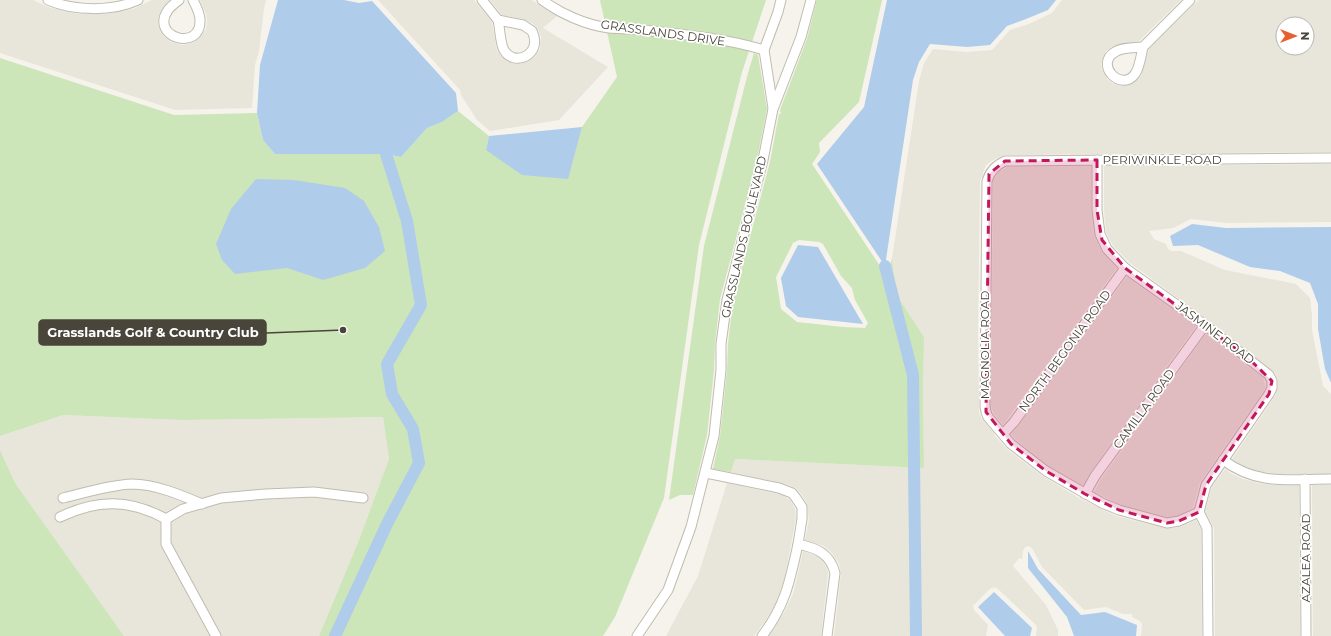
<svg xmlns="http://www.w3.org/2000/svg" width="1331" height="636" font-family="Montserrat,sans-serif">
	<rect width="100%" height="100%" fill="#f5f3ec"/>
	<!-- residential -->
	<g fill="#e8e5db" fill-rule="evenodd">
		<polygon points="0,0 33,0 48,7 78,14 106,14 133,9 152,0 170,0 162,8 158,17 158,25 161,32 164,37 171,42 181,45 189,44 194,42 202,35 206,29 207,21 206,14 200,0 266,0 264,8 259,51 255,65 252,108 175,110 0,53"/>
		<polygon points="378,0 474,0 492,22 496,45 497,50 501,56 507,61 514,63 522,64 529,61 535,57 540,49 541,36 537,28 533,24 526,20 502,15 490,0 532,0 547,11 557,16 543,28 608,67 559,120 490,131 477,120 461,95 460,90"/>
		<path d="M 1062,0 L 1181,0 L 1139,41 L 1114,46 L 1106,51 L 1103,57 L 1101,64 L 1102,70 L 1108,80 L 1114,84 L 1121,86 L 1128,85 L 1136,81 L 1141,76 L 1149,49 L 1199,0 L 1331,0 L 1331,152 L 1005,155 L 995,159 L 986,165 L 980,181 L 978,332 L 979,413 L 983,420 L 995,434 L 994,435 L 1007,449 L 1041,475 L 1077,497 L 1116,516 L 1165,528 L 1173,528 L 1182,526 L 1196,520 L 1201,529 L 1202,636 L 1141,636 L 1142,624 L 1140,621 L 1132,617 L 1132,614 L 1123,614 L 1106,607 L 1084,610 L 1042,567 L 1032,548 L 1028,546 L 1025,547 L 1023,551 L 1022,559 L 1019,558 L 1013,566 L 1046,605 L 1058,630 L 1058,636 L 1036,636 L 1037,628 L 1036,625 L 998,589 L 995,587 L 990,589 L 973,606 L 974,610 L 988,625 L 986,636 L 834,636 L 841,574 L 839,563 L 831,552 L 824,546 L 805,540 L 809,520 L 807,504 L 802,495 L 797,489 L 789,485 L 731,472 L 735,459 L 924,468 L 923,396 L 924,337 L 896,294 L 892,258 L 919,81 L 924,63 L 933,49 L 966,52 L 992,50 L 1010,30 L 1029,24 L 1052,13 ZM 1283,24 L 1307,24 L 1307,48 L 1283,48 Z"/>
		<polygon points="1331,164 1331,222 1227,223 1191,219 1173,228 1149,231 1154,239 1166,244 1168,249 1171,251 1181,251 1225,270 1296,284 1310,298 1312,315 1312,330 1323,386 1331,394 1331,474 1275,474 1261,472 1248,468 1239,464 1232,459 1275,396 1278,387 1278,380 1275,373 1213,324 1130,263 1113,246 1106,232 1104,210 1104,166"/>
		<polygon points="1091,166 1091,210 1094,235 1102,252 1117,268 1003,425 994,414 991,406 993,181 998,172 1007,167"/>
		<polygon points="1127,276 1196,326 1090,473 1083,486 1049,467 1016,440 1011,434 1019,425"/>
		<polygon points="1206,334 1263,378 1266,387 1263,392 1200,482 1193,508 1177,516 1167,517 1121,505 1094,492 1101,479"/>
		<polygon points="63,415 182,420 383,417 389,459 359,540 319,636 124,636 15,483 0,450 0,436"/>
		<polygon points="1225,469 1232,474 1243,479 1258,483 1274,485 1299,485 1300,636 1215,636 1214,528 1205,511 1212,487"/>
		<polygon points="727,483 783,495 791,501 795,509 796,518 785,576 780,591 774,606 765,621 754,636 666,636 698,576"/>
		<polygon points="1312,485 1331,485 1331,636 1313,636"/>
		<polygon points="803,551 817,556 821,559 827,568 828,573 821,636 769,636 785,611 793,594 797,578"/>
	</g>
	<!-- green -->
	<g fill="#cce5b9" fill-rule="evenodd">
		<polygon points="600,0 766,0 742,72 699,245 664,498 615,617 603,636 319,636 359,540 389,459 383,417 182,420 63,415 0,436 0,58 174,115 257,113 263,140 275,154 386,154 401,157 427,128 442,122 458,111 489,136 486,150 567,179 582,127 617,77"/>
		<path d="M 817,0 L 882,0 L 859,102 L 819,143 L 820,152 L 812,164 L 882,269 L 886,271 L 889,269 L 892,258 L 896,294 L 924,337 L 923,396 L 924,468 L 735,459 L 731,472 L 713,469 L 720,436 L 727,371 L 728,344 L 733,301 L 770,162 L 779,114 L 781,114 L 780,110 L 807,39 ZM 799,240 L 819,242 L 823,244 L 841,276 L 852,288 L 855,300 L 868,323 L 865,328 L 843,327 L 797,322 L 781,309 L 776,277 L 793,243 Z"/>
		<polygon points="754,53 758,55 767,109 757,159 720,299 715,343 714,370 707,435 693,495 680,495 669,500 704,246 748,73"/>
		<polygon points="0,450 15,483 124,636 0,636"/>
	</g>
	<!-- water -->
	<g fill="#afcceb">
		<polygon points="278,0 344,0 359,3 372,1 456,93 458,111 442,122 427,128 401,157 386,154 275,154 263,140 257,113 260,65"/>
		<polygon points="887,0 1056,0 1048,10 1026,19 1007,26 990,45 967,47 930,44 919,62 913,80 885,266 817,164 864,107"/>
		<polygon points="582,127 568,179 522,175 486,150 489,136"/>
		<polygon points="256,179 294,180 345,188 364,201 379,227 385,251 365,268 323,280 287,268 235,274 222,260 216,244 231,209"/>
		<polygon points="1192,224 1226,228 1331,227 1331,383 1325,369 1318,329 1318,304 1310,283 1280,271 1250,267 1198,245 1173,246 1170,236"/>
		<polygon points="798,245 818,247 863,324 798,317 786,306 781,278"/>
		<polygon points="1028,551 1038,569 1081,615 1105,612 1137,625 1136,636 1074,636 1067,617 1028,568"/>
		<polygon points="994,592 1032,628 1030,636 1005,636 978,607"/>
	</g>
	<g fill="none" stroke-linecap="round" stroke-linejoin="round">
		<!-- canal -->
		<g stroke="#afcceb" stroke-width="12">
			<polyline points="885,266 913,375 916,636"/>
			<polyline points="335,636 387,524 419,463 413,429 392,394 387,364 421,305 407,221 386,154"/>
		</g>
		<defs>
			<g id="minor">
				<path d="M 48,0 C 74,11 112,12 138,0"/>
				<path d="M 179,0 C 175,3 171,6 168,10 C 149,37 201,53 200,20 C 200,13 196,6 193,0"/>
				<polyline points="482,0 498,20"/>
				<path d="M 542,0 C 561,14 586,25 609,28 C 624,29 638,29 652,31 C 689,35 728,39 764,50"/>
				<path d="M 498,20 L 523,25 L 532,31 C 544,55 512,69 503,48 C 500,40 500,29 498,20 Z"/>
				<path d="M 1143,47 C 1141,55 1140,67 1135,74 C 1121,93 1094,64 1115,52 C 1122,47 1134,48 1143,47 Z"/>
				<polyline points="1143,47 1190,0"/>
				<polyline points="773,108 764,50 778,12 781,0"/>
				<polyline points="1097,160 1097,210 1100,234 1107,249 1125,268 1205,325 1269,375 1272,381 1272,388 1269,394 1206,485 1199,512"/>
				<polyline points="1003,434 1014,422 1125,268"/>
				<path d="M 1223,460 C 1258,486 1290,479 1331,479"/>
				<polyline points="706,473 779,488 792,493 796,498 802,507 802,519 798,544"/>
				<polyline points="1305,479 1306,636"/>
				<polyline points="1085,494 1095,476 1205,325"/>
				<path d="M 63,498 C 85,493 108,485 132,484 C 155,484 181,495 202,504"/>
				<path d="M 1199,512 L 1179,521 L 1167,523 L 1119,510 L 1102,503 L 1046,471 L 1011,444 L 988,417 L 986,412 L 985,406 L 987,181 C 990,171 996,165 1005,161 L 1331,158"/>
				<polyline points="1199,512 1207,528 1208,636"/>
				<path d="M 60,517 C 97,499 130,499 166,519 L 166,544 L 216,636"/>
				<polyline points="166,519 183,509 221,498 266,494 314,492 363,498"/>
				<polyline points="637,636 668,590 691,527 714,436 721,370 721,344 727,300 763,160 773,109 801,37 811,0"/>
				<path d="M 762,636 C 785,606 790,581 798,544 C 816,548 830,553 835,573 L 827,636"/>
			</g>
		</defs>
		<!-- minor casing -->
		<use href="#minor" stroke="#c0bcaf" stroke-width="11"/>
		<!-- minor -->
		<use href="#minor" stroke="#fff" stroke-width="9"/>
	</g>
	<!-- marked area -->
	<path fill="#c2185b" fill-opacity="0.2" stroke="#c2185b" stroke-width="3" stroke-dasharray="8 5" stroke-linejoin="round" d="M 1097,160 L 1097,210 L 1102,240 L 1125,268 L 1246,356 L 1272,381 L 1269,394 L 1206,485 L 1199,512 L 1179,521 L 1167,523 L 1119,510 L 1085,494 L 1046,471 L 1011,444 L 986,412 L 989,174 L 1005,161 Z"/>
	<g text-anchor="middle" stroke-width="3.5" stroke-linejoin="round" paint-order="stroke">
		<!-- street labels -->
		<g font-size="12" fill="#49453a" stroke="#fff">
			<text transform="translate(663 33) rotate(8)" y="4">GRASSLANDS DRIVE</text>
			<text x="1162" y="164">PERIWINKLE ROAD</text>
			<text transform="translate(744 237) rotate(-77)" y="4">GRASSLANDS BOULEVARD</text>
			<text transform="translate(1215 333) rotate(37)" y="4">JASMINE ROAD</text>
			<text transform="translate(985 345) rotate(-90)" y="4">MAGNOLIA ROAD</text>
			<text transform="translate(1065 351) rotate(-54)" y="4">NORTH BEGONIA ROAD</text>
			<text transform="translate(1144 409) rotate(-54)" y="4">CAMILLA ROAD</text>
			<text transform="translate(1306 558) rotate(-90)" y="4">AZALEA ROAD</text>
		</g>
	</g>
	<!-- callouts -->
	<path fill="none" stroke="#49453a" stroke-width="1.5" d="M343 330L266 333"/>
	<circle fill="#49453a" stroke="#fff" stroke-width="1.5" cx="343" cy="330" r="4"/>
	<rect fill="#49453a" stroke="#49453a" stroke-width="1.5" x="39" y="320" width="227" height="25" rx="4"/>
	<g font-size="13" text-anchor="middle" font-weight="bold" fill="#fff">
		<text x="153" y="337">Grasslands Golf &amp; Country Club</text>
	</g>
	<!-- north arrow -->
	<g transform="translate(1295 36) rotate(90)"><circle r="19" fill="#ffffff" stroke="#b6b5b0"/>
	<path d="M0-3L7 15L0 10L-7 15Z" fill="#e85f30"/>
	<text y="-6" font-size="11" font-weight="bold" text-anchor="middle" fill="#49453a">N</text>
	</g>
</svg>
